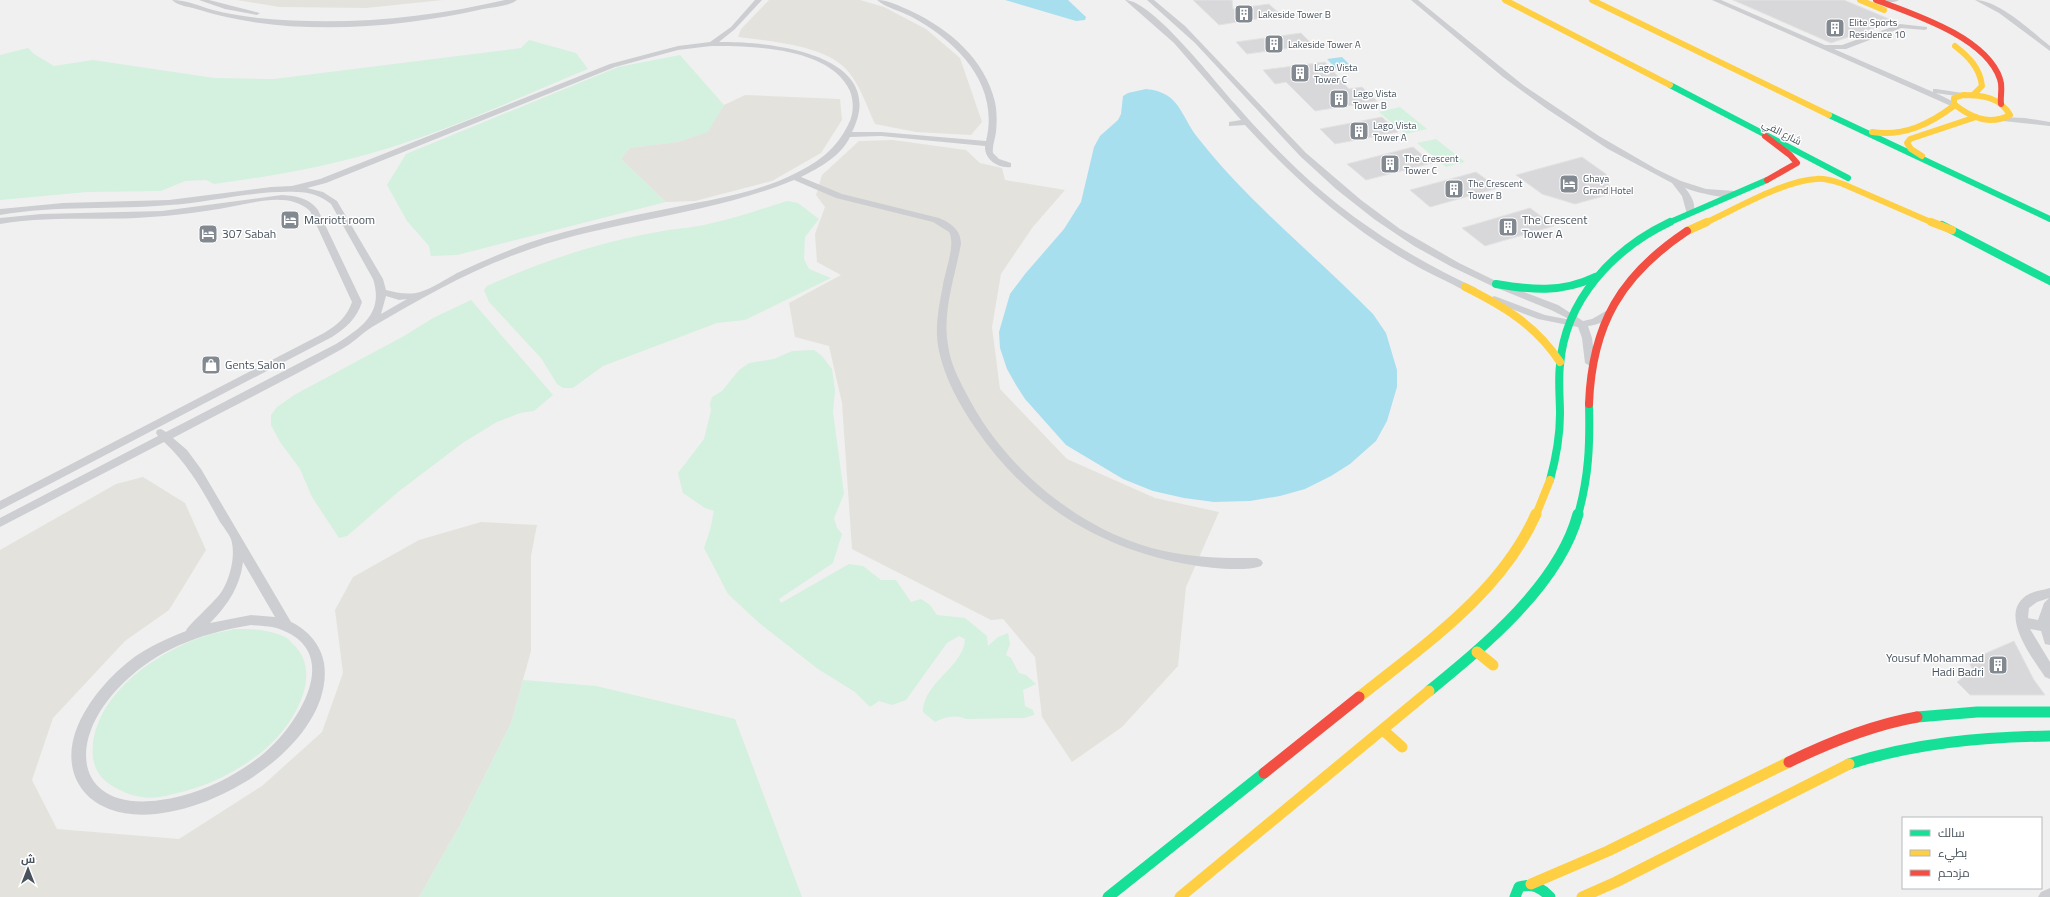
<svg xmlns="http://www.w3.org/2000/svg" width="2050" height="897" font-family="'Titillium Web',Cairo,sans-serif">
	<rect width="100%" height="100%" fill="#f1f0f0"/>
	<!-- green -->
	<g fill="#d4f0df">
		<path d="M 529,40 L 576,53 L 588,69 C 522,96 457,127 389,148 C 331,166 273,176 214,184 L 206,180 L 185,181 L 161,191 L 87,192 L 0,200 L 0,55 L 28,48 L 34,54 L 54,66 L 93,60 L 214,78 L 274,79 L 521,48 Z"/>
		<polygon points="680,55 724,105 709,132 678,142 630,148 621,159 666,202 457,255 431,256 429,246 407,221 387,185 406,154 618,67"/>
		<polygon points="1400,107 1427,129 1405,134 1379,112"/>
		<polygon points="1436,139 1465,162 1446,167 1417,143"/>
		<path d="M 787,201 L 798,203 L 819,219 L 805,237 L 804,259 L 809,269 L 831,278 L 745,320 L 717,323 L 603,366 L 573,388 L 563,388 L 557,384 L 541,358 L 489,302 L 484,290 L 487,286 C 542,261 603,241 663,231 C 678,228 693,228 708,224 C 734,219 761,209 787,201 Z"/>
		<polygon points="471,300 553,395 534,411 520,413 497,422 464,442 398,492 347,536 339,538 312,497 300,469 280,442 271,425 271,415 277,407 294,395 404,336 433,318"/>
		<path d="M 814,350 L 822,356 L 832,369 L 835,391 L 833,412 L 844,494 L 834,518 L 837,528 L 842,534 L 833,563 L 779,599 L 781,603 L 849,564 L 863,566 L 881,580 L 896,580 L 911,602 L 921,599 L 930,605 L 937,615 L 965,618 L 987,636 L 988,646 L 998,637 L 1008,633 L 1010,644 L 1006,655 L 1011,658 L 1019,673 L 1026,675 L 1036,684 L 1023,690 L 1025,706 L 1033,710 L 1034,715 L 1024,718 L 966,719 C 955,714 945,717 935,722 L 923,712 C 923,682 964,667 965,639 L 959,636 L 947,643 L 906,700 L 892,705 L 879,701 L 870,707 L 855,692 L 818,669 L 758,622 L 728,594 L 704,548 L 710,530 L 714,511 L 705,508 L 683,493 L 678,473 L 704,439 L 711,411 L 710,404 L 712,397 L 722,391 L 739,370 L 749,363 L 774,359 L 792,351 Z"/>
		<path d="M 234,629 C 252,629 269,629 285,637 C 288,638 291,642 294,645 C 325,675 291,729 263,751 C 230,777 201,789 160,797 C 143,800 124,794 111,785 C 96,776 91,761 93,744 C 99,692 156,653 202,637 C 212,633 224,632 234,629 Z"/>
		<polygon points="523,680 596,686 735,719 802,897 419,897 460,825 511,723"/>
	</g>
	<!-- sand -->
	<g fill="#e4e2dc">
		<polygon points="237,0 443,0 366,8 279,7"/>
		<path d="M 769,0 L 860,0 L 884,7 L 926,29 L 960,58 L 982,122 L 971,135 L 916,132 L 875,124 C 866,105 859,81 844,67 C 821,45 768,41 738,37 L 741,29 Z"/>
		<polygon points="745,95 840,99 842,120 821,153 772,181 695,201 666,202 621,159 630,148 678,142 708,132 724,105"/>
		<polygon points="893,140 966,150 980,163 1002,168 1005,180 1065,190 1032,228 1001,274 992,327 1000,389 1067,459 1155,498 1219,512 1186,587 1178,666 1122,727 1072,762 1042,717 1035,657 1003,619 991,620 852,549 842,403 829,346 795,337 789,303 841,275 817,262 815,234 825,207 816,195 822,175 859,141"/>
		<polygon points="143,477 185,503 206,550 169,610 125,641 53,718 32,780 57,829 179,839 262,786 322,732 343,673 335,610 353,577 419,540 481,522 537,525 531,556 531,651 511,723 460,825 419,897 0,897 0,550 116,484"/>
	</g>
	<!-- water -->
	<g fill="#a8dfee">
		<polygon points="1005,0 1068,0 1086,17 1085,20 1076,21"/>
		<polygon points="1342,57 1353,68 1337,70 1327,59"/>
		<path d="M 1146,89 C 1180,92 1180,115 1198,138 C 1249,203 1315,255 1373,314 L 1386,333 L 1397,370 L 1397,387 L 1387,421 L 1376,441 L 1350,464 L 1331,476 L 1305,489 L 1280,496 L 1250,501 L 1214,502 L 1184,498 L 1153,491 L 1123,479 L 1066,445 L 1025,399 L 1016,385 L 1007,369 L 1000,348 L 999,332 L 1010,294 L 1025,274 L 1064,229 L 1081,202 L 1094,147 L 1100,136 L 1118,120 L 1121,114 L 1123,96 L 1128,93 Z"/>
	</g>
	<!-- building -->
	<g fill="#d8d8da" stroke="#e2e2e3">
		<polygon points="1193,0 1232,0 1233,9 1269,4 1281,15 1219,25"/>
		<polygon points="1733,0 1844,0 1894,21 1831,43"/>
		<polygon points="1301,33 1313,45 1247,54 1236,42"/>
		<polygon points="1325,62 1349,89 1362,87 1377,101 1315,111 1286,82 1275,84 1263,70"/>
		<polygon points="1382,117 1398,132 1335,144 1320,129"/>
		<polygon points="1413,147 1432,163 1366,180 1347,164"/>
		<polygon points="1582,157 1606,174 1611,194 1575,204 1542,194 1516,175"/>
		<polygon points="1476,172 1498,188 1430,207 1410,190"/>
		<polygon points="1530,208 1554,226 1485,246 1462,228"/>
		<polygon points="2014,641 2034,680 2045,695 1970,695 1957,682 1973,670 1968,661"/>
	</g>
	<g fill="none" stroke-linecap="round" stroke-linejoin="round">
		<!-- street -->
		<g fill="#ccced1" fill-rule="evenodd">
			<path d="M 172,0 C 186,0 199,6 213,10 C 227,14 243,16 258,18 C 341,26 423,19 505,0 L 517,0 C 510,6 493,7 483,9 C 396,29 286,37 200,10 C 191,7 178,6 172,0 Z"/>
			<polygon points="199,0 209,0 260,13 257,15 225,9"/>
			<path d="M 755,0 L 762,0 L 735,29 L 719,42 C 769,41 891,54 852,132 L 881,132 L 986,141 C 1000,85 958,42 912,17 C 901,11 886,8 877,0 C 889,0 899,6 911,11 C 949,29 985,59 995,102 C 997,112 997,122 996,132 C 995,140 992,146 993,153 L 999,159 L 1011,163 L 1011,167 C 998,169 984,159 985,146 L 881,136 L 850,137 C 841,156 819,168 801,177 L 842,194 L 939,218 C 951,223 961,230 961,244 C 955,276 942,312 948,345 C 950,362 958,378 966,393 C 1003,467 1081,533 1164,551 C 1195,558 1225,558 1257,558 L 1261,560 L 1263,563 L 1261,566 C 1245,572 1209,568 1192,565 C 1102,550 1028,505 976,429 C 960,406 945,379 939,351 C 934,329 939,306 943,285 C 945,271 956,244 949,232 L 933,222 L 836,198 L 794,180 C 704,217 605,220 514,255 C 465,273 418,300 372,327 C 361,334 353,343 342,349 C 286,380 229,408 173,438 L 187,450 L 201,469 L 291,622 C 308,630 321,645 324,663 C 337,750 183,838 109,809 C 94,803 83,794 76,779 C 59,739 92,694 121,668 C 139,651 163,640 186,631 C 187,626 216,601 222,591 C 230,578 235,558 232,543 C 231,536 224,528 220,522 C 204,493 189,465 164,442 L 0,527 L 0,518 L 158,436 L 156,433 L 157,430 L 161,429 L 166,432 L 336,344 C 362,327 384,313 373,279 L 331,204 C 321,196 310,192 297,192 C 255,190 212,202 170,205 C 113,210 57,205 0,215 L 0,209 L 63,203 L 169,200 L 271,187 L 292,186 L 320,179 L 610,64 L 678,46 L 710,42 L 731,27 ZM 711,46 C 752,46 830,47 850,91 C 854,102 854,114 848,125 C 836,149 820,161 796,173 C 759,192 716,199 676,207 C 626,217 576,227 528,243 C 504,252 480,262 457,273 C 446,279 433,288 420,292 C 409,295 397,293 386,290 L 383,279 L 337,201 L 323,192 L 307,188 L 326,183 L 615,67 L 678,50 ZM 386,296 L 399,300 L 407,299 L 381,314 ZM 243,562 L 275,617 L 251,615 L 210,623 C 227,606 240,587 243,562 ZM 251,625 C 261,626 273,626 282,630 C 345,655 295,728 262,755 C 238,774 211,788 181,796 C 72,824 59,738 131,676 C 165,646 207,632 251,625 Z"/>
			<path d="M 1125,0 C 1152,0 1215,82 1235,104 C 1255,127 1276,149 1298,170 C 1351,220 1411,258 1476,288 L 1478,290 L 1476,292 C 1468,294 1456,286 1448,282 C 1369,246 1303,188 1245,125 L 1229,126 L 1229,122 L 1241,120 L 1174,43 Z"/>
			<path d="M 1147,0 L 1154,0 L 1185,26 L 1306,153 L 1361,200 L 1400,229 L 1459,263 L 1498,282 L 1558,305 L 1583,321 L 1592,319 L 1606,311 L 1612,311 L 1614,313 C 1608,321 1597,325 1588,326 L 1592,338 L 1595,363 L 1594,365 L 1590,366 L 1585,363 L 1582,338 L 1578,327 L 1538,319 L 1491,301 L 1489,299 L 1494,296 L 1497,297 L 1545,315 L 1571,320 L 1551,310 L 1492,286 L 1452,267 L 1414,246 L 1374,219 L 1336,189 L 1300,156 L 1195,43 Z"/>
			<path d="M 1411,0 L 1418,0 L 1523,85 L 1599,136 L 1656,169 L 1681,181 L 1706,189 L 1735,191 L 1739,194 C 1731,202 1696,192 1685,188 C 1691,195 1697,205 1693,214 L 1687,214 L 1682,196 L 1672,183 L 1608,149 L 1547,109 L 1503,77 Z"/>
			<polygon points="1712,0 1721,0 1825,45 1842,45 1900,24 1927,27 1927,29 1925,30 1901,28 1846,49 1834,49 1933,92 1933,89 1936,89 1963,93 1967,95 1963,97 1936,93 1958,104 1951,106"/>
			<path d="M 1880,0 L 1899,0 C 1895,3 1884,3 1880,0 Z"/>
			<path d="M 1975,0 C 1999,0 2031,31 2050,46 L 2050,51 L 1999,13 Z"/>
			<polygon points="2000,117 2025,118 2050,122 2050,126 2003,121 1999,119"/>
			<path d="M 282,195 C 297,196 309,198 318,210 L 362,302 C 357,318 346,328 332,337 L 0,510 L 0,501 L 324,333 C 337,325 347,317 352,302 L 310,211 C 294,196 271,199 250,203 C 212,211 175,216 136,218 C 91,220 45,216 0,224 L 0,218 L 41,214 L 162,211 Z"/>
			<path d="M 2050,588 L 2050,645 L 2045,644 L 2041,631 L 2030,629 L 2050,662 L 2050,679 L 2045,677 C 2032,657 1996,612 2029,594 C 2035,591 2043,590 2050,588 ZM 2049,598 L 2044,603 L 2038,620 L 2028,618 L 2029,608 L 2037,602 Z"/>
			<polygon points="2050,888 2050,897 2038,897 2041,892"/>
		</g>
		<!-- fast-far2 -->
		<g stroke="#16e098" stroke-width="6">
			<polyline points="1670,85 1848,178"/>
			<polyline points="1829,115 2050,219"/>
			<polyline points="1668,223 1767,180"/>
		</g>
		<!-- fast-far1 -->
		<g stroke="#16e098" stroke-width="8">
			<polyline points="1942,225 2050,281"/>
			<path d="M 1496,284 C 1531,290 1562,293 1595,277"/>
			<path d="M 1550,480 C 1556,458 1560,436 1560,414 C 1560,397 1558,381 1560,365 C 1565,300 1613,249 1670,222"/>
			<path d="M 1578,515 C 1589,476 1590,444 1589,404"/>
		</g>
		<!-- fast -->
		<g stroke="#16e098" stroke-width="11">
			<path d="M 1429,691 C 1484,646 1559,585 1578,514"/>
			<polyline points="1917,717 1977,712 2050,712"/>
			<path d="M 1849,764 C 1915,743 1981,737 2050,736"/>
			<polyline points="1108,897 1264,773"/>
			<path d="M 1515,897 L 1519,887 C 1532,883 1541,887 1550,897"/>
		</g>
		<!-- slow-far2 -->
		<g stroke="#ffcf43" stroke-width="6">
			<polyline points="1505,0 1670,85"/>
			<polyline points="1592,0 1829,115"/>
			<polyline points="1860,0 1884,10"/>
			<path d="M 1955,46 C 1969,57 1980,68 1982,86 L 1973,95"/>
			<path d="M 1963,95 C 1982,95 2000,97 2010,115 C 1990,126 1970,117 1954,104 L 1954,98 Z"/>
			<path d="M 1872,132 C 1904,137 1930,124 1955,105"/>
			<polyline points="1922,156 1911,149 1907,143 1910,139 1976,117"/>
			<path d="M 1705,223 C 1736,209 1783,181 1816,179 C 1825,178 1834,181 1843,184 L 1933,223"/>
		</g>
		<!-- slow-far1 -->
		<g stroke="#ffcf43" stroke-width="8">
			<polyline points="1931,222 1952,230"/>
			<polyline points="1687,231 1707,222"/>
			<path d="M 1465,287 C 1503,306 1536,325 1560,362"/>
			<polyline points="1536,515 1550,480"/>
		</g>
		<!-- slow -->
		<g stroke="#ffcf43" stroke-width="11">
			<polyline points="1477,652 1493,665"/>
			<path d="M 1359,697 C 1424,645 1501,593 1536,514"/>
			<polyline points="1383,730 1402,747"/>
			<polyline points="1531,884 1608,851 1789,762"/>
			<polyline points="1180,897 1429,691"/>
			<polyline points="1582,897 1616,882 1849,764"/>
		</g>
		<!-- jam-far2 -->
		<g stroke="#f24e42" stroke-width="6">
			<path d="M 1876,0 C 1913,14 1986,37 2000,79 C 2003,87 2000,96 2001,104"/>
			<polyline points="1765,136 1790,155 1797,163 1767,180"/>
		</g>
		<!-- jam-far1 -->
		<path stroke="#f24e42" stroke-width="8" d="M 1589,404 C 1592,324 1621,275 1687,231"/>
		<!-- jam -->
		<g stroke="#f24e42" stroke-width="11">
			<path d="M 1789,762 C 1830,742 1872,725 1917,717"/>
			<polyline points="1264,773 1359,697"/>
		</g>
	</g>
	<!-- icons -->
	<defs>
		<symbol id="building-square" viewBox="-11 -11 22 22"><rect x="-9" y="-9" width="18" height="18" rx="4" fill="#828990" stroke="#fff"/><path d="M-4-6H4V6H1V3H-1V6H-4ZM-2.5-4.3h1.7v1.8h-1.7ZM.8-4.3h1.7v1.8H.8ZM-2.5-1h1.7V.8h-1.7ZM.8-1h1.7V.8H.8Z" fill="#fff"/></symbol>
		<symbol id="hotel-square" viewBox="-11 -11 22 22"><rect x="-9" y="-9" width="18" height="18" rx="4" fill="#828990" stroke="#fff"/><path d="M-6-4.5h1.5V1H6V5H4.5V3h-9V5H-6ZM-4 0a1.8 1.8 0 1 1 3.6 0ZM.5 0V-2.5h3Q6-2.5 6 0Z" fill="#fff"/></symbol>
		<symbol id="shop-square" viewBox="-11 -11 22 22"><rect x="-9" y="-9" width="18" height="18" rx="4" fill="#828990" stroke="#fff"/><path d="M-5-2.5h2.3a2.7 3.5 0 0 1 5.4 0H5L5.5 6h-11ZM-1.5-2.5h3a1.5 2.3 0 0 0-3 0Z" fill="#fff"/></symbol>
	</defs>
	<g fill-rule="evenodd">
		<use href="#building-square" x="1233" y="3" width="22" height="22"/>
		<use href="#building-square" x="1824" y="17" width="22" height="22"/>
		<use href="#building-square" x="1263" y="33" width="22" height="22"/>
		<use href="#building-square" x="1289" y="62" width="22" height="22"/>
		<use href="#building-square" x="1328" y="88" width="22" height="22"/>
		<use href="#building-square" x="1348" y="120" width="22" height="22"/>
		<use href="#building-square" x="1379" y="153" width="22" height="22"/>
		<use href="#hotel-square" x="1558" y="173" width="22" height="22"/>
		<use href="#building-square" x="1443" y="178" width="22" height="22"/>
		<use href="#hotel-square" x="279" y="209" width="22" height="22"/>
		<use href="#building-square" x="1497" y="216" width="22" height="22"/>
		<use href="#hotel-square" x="197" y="223" width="22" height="22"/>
		<use href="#shop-square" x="200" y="354" width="22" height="22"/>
		<use href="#building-square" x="1987" y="654" width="22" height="22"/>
	</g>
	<g text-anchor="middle" stroke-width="3" stroke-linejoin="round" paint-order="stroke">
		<!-- far-poi labels -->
		<g font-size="10" fill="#47525d" stroke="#fff" text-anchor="start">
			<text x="1258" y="18">Lakeside Tower B</text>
			<text x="1849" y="26">Elite Sports<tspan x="1849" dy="12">Residence 10</tspan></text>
			<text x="1288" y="48">Lakeside Tower A</text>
			<text x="1314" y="71">Lago Vista<tspan x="1314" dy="12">Tower C</tspan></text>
			<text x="1353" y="97">Lago Vista<tspan x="1353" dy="12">Tower B</tspan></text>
			<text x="1373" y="129">Lago Vista<tspan x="1373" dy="12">Tower A</tspan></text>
			<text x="1404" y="162">The Crescent<tspan x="1404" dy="12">Tower C</tspan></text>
			<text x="1583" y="182">Ghaya<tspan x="1583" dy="12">Grand Hotel</tspan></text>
			<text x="1468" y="187">The Crescent<tspan x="1468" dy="12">Tower B</tspan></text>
		</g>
		<!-- far-street labels -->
		<g font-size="10" fill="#47525d" stroke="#fff">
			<text transform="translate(1782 132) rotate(27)" y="4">شارع الفي</text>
		</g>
		<!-- poi labels -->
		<g font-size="12" fill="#47525d" stroke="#fff" text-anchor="start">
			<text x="304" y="224">Marriott room</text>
			<text x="1522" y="224">The Crescent<tspan x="1522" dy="14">Tower A</tspan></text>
			<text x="222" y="238">307 Sabah</text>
			<text x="225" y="369">Gents Salon</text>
			<text x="1984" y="662" text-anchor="end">Yousuf Mohammad<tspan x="1984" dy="14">Hadi Badri</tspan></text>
		</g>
	</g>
	<!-- legend -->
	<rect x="1902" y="817" width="140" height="72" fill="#ffffff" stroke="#b5babe"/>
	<rect x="1910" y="830" width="20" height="6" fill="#16e098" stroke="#b5babe"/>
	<text x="1938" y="837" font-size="12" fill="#47525d">سالك</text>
	<rect x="1910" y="850" width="20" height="6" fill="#ffcf43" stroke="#b5babe"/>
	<text x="1938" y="857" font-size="12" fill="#47525d">بطيء</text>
	<rect x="1910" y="870" width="20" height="6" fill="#f24e42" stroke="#b5babe"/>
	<text x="1938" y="877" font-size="12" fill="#47525d">مزدحم</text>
	<!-- north arrow -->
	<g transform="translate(28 869)" stroke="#ffffff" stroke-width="3" paint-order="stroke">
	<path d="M0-3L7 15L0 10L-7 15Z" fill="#47525d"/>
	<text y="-6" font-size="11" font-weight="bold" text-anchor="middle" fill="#47525d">ش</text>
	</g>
</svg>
